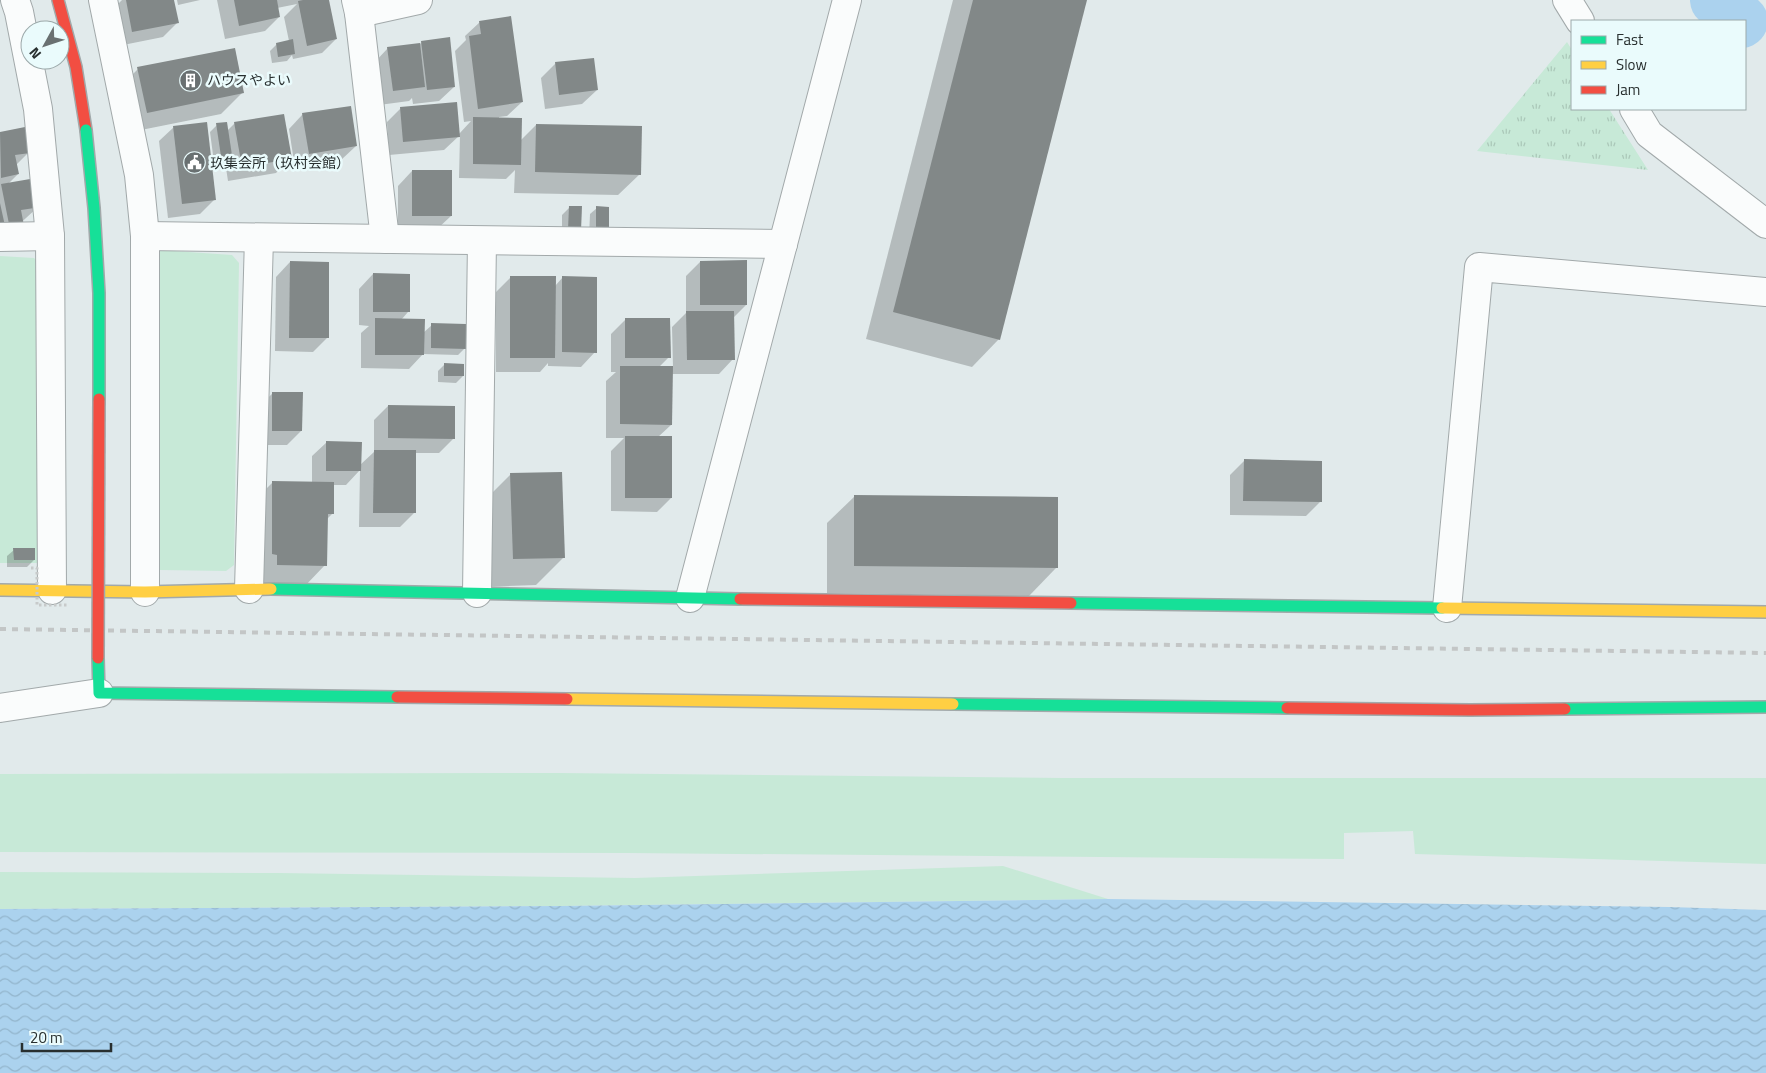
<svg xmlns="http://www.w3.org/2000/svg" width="1766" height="1073" font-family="'Titillium Web','Noto Sans JP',sans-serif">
	<defs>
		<pattern id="park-tufts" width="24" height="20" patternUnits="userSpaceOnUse" patternTransform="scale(1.25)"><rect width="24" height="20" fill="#c7e9d7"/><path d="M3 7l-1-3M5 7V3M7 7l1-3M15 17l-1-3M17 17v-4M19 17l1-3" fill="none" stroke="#abc8b9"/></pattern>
		<pattern id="water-waves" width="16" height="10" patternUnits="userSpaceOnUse" patternTransform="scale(1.25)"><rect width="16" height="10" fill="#abd2ee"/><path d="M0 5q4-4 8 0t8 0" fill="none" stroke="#93b5cc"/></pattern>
	</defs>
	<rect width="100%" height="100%" fill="#e1eaeb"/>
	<!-- green -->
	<g fill="#c7e9d7">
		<polygon points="159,250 232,255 239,263 234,565 226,571 160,570 152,563 152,257"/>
		<polygon points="0,256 34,258 40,264 41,563 0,563"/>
		<polygon points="558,773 1062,778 1766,778 1766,864 1415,854 1413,831 1344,833 1344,859 628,853 0,852 0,774"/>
		<polygon points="1003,866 1108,899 560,906 0,909 0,872 278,873 635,878"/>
	</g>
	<!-- park -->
	<polygon fill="url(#park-tufts)" points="1567,42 1572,50 1572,109 1609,109 1648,170 1477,151"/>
	<!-- water -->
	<polygon fill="url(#water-waves)" points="1108,899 1669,907 1766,910 1766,1073 0,1073 0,909 560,906"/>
	<!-- shadow -->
	<g fill="#0003">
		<polygon points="122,0 173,0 178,22 163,37 118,46 111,11"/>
		<polygon points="177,0 200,0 178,5"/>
		<polygon points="217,0 328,0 336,39 322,53 293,59 292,55 287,61 272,63 270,51 277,44 289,41 284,17 297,4 277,8 279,17 265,31 225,39"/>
		<polygon points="953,0 1086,0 999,339 972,367 866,339"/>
		<polygon points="480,22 522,102 507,116 499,117 499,119 520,141 536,125 640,174 618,195 514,193 515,170 506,179 459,178 460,135 444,150 389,155 387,122 401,108 459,134 471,121 464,122 455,51 466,40 465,36"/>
		<polygon points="422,42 454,87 439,101 413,104 412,98 409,101 379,105 374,63 388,48 420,44"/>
		<polygon points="556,63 597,90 582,104 545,109 541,78"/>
		<polygon points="138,69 243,92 221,114 126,133 117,90"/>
		<polygon points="303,114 356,146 341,160 295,168 289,129"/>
		<polygon points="235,123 290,158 276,173 228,181 226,168 215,170 210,132 217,125 227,131"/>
		<polygon points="174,127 214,200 200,214 168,218 159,141"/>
		<polygon points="24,129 29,152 16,165 18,174 7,185 39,206 0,242 0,134"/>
		<polygon points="412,171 451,216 436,230 398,230 398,186"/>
		<polygon points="569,208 579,230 562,237 562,215"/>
		<polygon points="597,208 600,237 589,237 590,214"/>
		<polygon points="290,262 327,338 313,352 275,351 276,277"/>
		<polygon points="700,262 746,305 733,318 733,359 719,374 671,374 671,425 658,437 671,498 657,512 611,511 611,451 624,438 606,438 606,381 616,372 611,372 611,334 625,320 669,357 659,367 673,367 672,327 686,313 686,276"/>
		<polygon points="373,274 408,312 401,320 423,333 432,325 465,348 458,355 423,354 409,369 361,368 361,333 369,326 359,325 359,289"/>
		<polygon points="511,277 555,286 563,277 595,352 581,367 548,366 548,363 540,372 496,372 496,292"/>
		<polygon points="445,364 463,376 456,383 438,382 438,371"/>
		<polygon points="273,393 301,431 287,445 258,445 258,407"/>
		<polygon points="388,406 453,439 439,453 415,453 414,513 400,527 359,527 360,470 346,485 333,485 333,513 326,520 325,565 304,587 256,586 252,503 273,482 312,483 312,456 327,442 360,465 374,452 374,420"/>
		<polygon points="1244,461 1320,502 1306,516 1230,515 1230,475"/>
		<polygon points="511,474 564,557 536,585 486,587 483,502"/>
		<polygon points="855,496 1056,568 1029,596 827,593 827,523"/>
		<polygon points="14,550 34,560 27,567 7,567 7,556"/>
	</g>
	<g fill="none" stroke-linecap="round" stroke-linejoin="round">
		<!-- river -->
		<polyline stroke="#abd2ee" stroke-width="54" points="1717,0 1741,21"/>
	</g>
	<!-- building -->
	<g fill="#828888">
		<polygon points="126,0 174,0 179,23 132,32"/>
		<polygon points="234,0 277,0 280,17 239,26"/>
		<polygon points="303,0 329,0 337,39 307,46 298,1"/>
		<polygon points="973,0 1087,0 1000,340 893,312"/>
		<polygon points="511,16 523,102 478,109 469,36 481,34 479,21"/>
		<polygon points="450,37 455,87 427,90 421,41"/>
		<polygon points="293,39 295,54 278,57 276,43"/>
		<polygon points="420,43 425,87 393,91 387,47"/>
		<polygon points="235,48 244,93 147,113 137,67"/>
		<polygon points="594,58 598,90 559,95 555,62"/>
		<polygon points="457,102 460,137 403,142 400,107"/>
		<polygon points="351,106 357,146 309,154 302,113"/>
		<polygon points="284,114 292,159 242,167 234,122"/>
		<polygon points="473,117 522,118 521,165 473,164"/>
		<polygon points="207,122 216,200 182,204 173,126"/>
		<polygon points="227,122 233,162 222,163 216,123"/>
		<polygon points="536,124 642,126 641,175 535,172"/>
		<polygon points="25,127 30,153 15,155 19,174 1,178 0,132"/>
		<rect x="412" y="170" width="40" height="46"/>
		<polygon points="36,178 41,207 21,210 24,226 10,229 1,184"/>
		<polygon points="0,203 5,226 0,227"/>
		<polygon points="569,206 582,206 581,231 568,230"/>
		<polygon points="596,206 609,207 609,231 596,231"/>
		<polygon points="747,260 747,305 700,305 700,261"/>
		<polygon points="290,261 329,262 329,338 289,338"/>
		<polygon points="373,273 410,274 410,312 373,312"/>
		<polygon points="510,276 556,276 555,358 510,358"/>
		<polygon points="562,276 597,277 597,353 562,352"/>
		<polygon points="686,311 734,311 735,360 687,360"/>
		<polygon points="375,318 425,319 424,355 375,355"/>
		<polygon points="625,318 670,318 671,358 625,358"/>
		<polygon points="431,323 466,324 466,349 431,348"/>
		<polygon points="444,363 464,364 464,376 444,376"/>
		<polygon points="620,366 673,366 672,425 620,424"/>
		<polygon points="272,392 303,392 302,431 272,431"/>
		<polygon points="388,405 455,406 455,439 388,438"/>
		<rect x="625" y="436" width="47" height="62"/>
		<polygon points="326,441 362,442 361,471 326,471"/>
		<polygon points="374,450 416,450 416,513 373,513"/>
		<polygon points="1244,459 1322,461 1322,502 1243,501"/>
		<polygon points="562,472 565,558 513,559 510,473"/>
		<polygon points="272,481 334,482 334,514 328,514 327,566 277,565 277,555 272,554"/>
		<polygon points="854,495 1058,497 1058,568 854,566"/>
		<polygon points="13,548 35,548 35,560 14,560"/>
	</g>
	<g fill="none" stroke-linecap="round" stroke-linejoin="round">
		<defs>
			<g id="street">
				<polyline points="15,0 19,12 38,109 50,236 52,590"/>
				<polyline points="103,0 139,175 145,236 145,592"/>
				<polyline points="356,0 359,13 385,239"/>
				<polyline points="1567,0 1580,21"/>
				<polyline points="359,13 418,0"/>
				<polyline points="1634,109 1649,134 1766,224"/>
				<polyline points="145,236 783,244"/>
				<polyline points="0,237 50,236"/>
				<polyline points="249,589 259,238"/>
				<polyline points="477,593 482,241"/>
				<polyline points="690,598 847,0"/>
				<polyline points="1447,608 1479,267 1766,292"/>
				<polyline points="0,708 99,693"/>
			</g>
			<g id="fast">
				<polyline points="271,589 740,599"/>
				<polyline points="1071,603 1442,608"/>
				<polyline points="98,658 99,693 397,697"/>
				<polyline points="953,704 1287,708"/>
				<polyline points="1565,709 1766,707"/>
			</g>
			<g id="slow">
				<polyline points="0,590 145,592 271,589"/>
				<polyline points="1442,608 1766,612"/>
				<polyline points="567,699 953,704"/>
			</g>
			<g id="jam">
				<polyline points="58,0 76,67 86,130"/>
				<polyline points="740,599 1071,603"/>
				<polyline points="397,697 567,699"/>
				<polyline points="1287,708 1470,710 1565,709"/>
			</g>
		</defs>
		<!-- street casing -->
		<use href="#street" stroke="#a2a9aa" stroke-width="30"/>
		<!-- fast casing -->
		<use href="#fast" stroke="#a2a9aa" stroke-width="14"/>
		<!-- slow casing -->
		<use href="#slow" stroke="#a2a9aa" stroke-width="14"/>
		<!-- jam casing -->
		<use href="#jam" stroke="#a2a9aa" stroke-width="14"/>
		<!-- street -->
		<use href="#street" stroke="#fafcfc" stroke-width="28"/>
		<!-- fast -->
		<use href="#fast" stroke="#16e098" stroke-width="11"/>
		<!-- slow -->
		<use href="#slow" stroke="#ffcf43" stroke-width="11"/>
		<!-- jam -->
		<use href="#jam" stroke="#f24e42" stroke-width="11"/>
		<!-- rail -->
		<polyline stroke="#c3c6c6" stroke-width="4" stroke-dasharray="6 6" stroke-linecap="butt" points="0,629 1766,653"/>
		<defs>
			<polyline id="fast-bridge" points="86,130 94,208 99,293 99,399"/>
			<polyline id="jam-bridge" points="98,658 99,399"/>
		</defs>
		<!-- fast-bridge casing -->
		<use href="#fast-bridge" stroke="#a2a9aa" stroke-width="14" stroke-linecap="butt"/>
		<!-- jam-bridge casing -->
		<use href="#jam-bridge" stroke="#a2a9aa" stroke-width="14" stroke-linecap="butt"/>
		<!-- path-bridge -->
		<polyline stroke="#c7caca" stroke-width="3" stroke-dasharray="2.5 2.5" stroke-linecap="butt" points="31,568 37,568 37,605 69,605"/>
		<!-- fast-bridge -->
		<use href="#fast-bridge" stroke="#16e098" stroke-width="11"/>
		<!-- jam-bridge -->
		<use href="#jam-bridge" stroke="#f24e42" stroke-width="11"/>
	</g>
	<!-- icons -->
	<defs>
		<symbol id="building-disc" viewBox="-11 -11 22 22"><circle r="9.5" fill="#697071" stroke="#eafbfc"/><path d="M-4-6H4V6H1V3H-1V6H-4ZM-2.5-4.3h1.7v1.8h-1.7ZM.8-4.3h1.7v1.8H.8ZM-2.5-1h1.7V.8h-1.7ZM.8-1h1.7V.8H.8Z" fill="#fff"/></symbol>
		<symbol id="civic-disc" viewBox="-11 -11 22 22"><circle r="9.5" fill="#697071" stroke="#eafbfc"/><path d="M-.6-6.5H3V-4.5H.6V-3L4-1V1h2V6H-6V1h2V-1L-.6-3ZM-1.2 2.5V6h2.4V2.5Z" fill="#fff"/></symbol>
	</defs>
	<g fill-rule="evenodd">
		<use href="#building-disc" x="178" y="68" width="25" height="25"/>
		<use href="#civic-disc" x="182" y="150" width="25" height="25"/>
	</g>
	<g text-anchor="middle" stroke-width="5" stroke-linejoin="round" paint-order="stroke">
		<!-- poi labels -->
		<g font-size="14" fill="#282f2f" stroke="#eafbfc" text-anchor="start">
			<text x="207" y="85">ハウスやよい</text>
			<text x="210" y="168">玖集会所（玖村会館）</text>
		</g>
	</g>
	<!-- legend -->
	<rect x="1571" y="20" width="175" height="90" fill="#eafbfc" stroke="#9ca9aa"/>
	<rect x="1581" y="36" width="25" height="8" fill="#16e098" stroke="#9ca9aa"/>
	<text x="1616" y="45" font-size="15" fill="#282f2f">Fast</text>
	<rect x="1581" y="61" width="25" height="8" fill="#ffcf43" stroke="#9ca9aa"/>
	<text x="1616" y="70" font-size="15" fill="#282f2f">Slow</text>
	<rect x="1581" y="86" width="25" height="8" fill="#f24e42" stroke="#9ca9aa"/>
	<text x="1616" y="95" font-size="15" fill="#282f2f">Jam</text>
	<!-- north arrow -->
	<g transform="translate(45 45) rotate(230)"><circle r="24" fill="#eafbfc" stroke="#9ca9aa"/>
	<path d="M0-4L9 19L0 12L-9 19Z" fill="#697071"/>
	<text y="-8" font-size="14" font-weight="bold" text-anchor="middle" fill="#282f2f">N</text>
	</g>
	<!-- scale -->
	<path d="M22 1043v8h89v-8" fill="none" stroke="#282f2f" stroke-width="2.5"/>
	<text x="30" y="1043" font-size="15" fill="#282f2f" stroke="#eafbfc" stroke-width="4" paint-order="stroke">20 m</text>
</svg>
